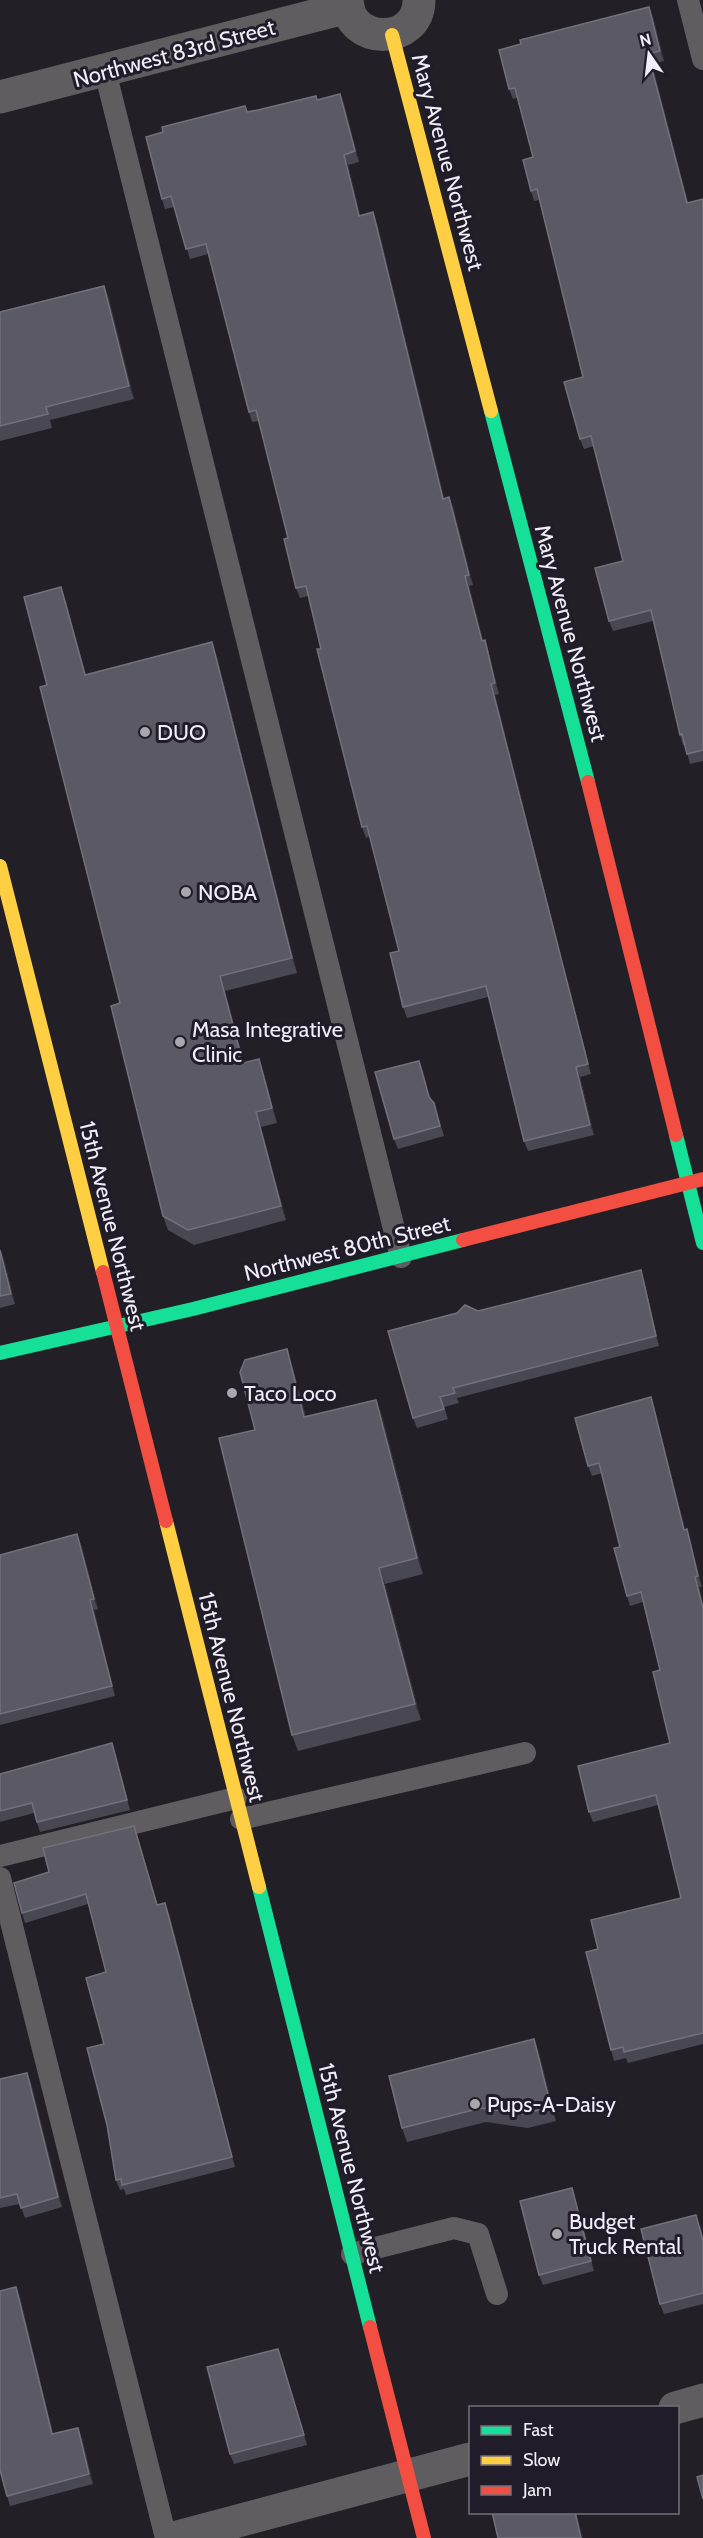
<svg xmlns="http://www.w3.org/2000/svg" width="703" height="2538" font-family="Cabin,sans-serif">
	<rect width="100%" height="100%" fill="#221f26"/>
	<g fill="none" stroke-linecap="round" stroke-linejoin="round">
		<!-- lane -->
		<g stroke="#5f5d5f" stroke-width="22">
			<polyline points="688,0 703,59"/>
			<polyline points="105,71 401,1257"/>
			<polyline points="241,1819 525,1753"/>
			<polyline points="0,1856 236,1798"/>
			<polyline points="0,1878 166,2538"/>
			<polyline points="352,2254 454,2228 478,2234 497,2294"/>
		</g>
		<!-- street -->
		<g stroke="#5f5d5f" stroke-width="33">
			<path d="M 347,0 C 348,46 419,46 419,0"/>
			<polyline points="0,97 348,7"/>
			<polyline points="675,2408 703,2400"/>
			<polyline points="174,2538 470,2459"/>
		</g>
		<!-- fast -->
		<g stroke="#16e098" stroke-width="14">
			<polyline points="491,411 588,782"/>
			<polyline points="676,1135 703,1243"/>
			<polyline points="0,1353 193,1309 463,1240"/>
			<polyline points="259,1887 370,2327"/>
		</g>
		<!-- slow -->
		<g stroke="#ffcf43" stroke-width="14">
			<polyline points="392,35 491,411"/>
			<polyline points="0,866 103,1272"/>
			<polyline points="166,1521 259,1887"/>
		</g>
		<!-- jam -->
		<g stroke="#f24e42" stroke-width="14">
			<polyline points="588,782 676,1135"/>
			<polyline points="463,1240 703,1179"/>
			<polyline points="103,1272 166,1521"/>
			<polyline points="370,2327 424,2538"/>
		</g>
	</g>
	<!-- wall -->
	<g fill="#494852">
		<polygon points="653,17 664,61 652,64 688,203 703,199 703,761 690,764 685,745 683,745 680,735 653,621 613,631 609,621 623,561 594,446 584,449 580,439 583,377 539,200 534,201 531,191 533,157 517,98 513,99 509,89"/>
		<polygon points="340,94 344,104 359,162 348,165 360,216 377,223 444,498 453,507 473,585 469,586 483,641 488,650 499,694 495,695 591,1074 580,1077 594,1135 528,1151 524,1141 488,997 407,1018 403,1007 399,951 370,836 366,838 362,827 321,649 308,596 300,598 296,588 288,538 259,421 252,422 249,412 208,254 190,259 174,207 165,209 162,199 163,132 247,112 317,100"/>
		<polygon points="104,286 109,299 134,399 50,420 52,428 0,441 0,312"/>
		<polygon points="66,602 86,675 217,657 297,973 225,991 244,1063 264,1074 277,1123 261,1127 286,1220 194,1245 168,1230 163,1216 120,1003 47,685"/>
		<polygon points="423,1071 430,1099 434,1103 444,1136 398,1149 394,1139"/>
		<polygon points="0,1250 4,1260 15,1304 0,1308"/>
		<polygon points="644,1280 659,1346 457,1398 459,1403 444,1407 448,1419 417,1428 413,1418 478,1311"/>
		<polygon points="292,1365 306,1417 376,1400 382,1416 423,1574 385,1584 421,1720 298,1751 292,1735"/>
		<polygon points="651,1397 654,1407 685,1530 690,1540 702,1587 699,1587 703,1603 703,2044 628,2063 626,2058 614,2061 611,2050 598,1949 681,1898 658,1805 593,1822 589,1812 670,1743 660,1670 643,1602 630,1606 627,1596 620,1547 602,1473 592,1476 588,1466"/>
		<polygon points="81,1544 98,1609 94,1610 115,1696 0,1725 0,1555"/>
		<polygon points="112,1743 115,1753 130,1810 40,1832 34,1813 0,1822 0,1774"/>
		<polygon points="134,1826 157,1904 169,1913 235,2167 126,2195 124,2189 120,2190 116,2180 104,2044 106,1972 88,1904 25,1923 22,1913 49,1872"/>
		<polygon points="534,2039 539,2053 556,2121 528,2128 486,2122 407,2142 402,2128"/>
		<polygon points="27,2073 31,2083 62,2207 25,2218 20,2204 0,2208 0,2078 0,2079"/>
		<polygon points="575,2198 594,2271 543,2285 539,2275"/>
		<polygon points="700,2225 703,2237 703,2304 664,2314 660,2304"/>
		<polygon points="16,2287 20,2297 53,2434 82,2438 93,2484 10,2506 7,2496"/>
		<polygon points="282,2359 307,2445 234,2464 230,2454"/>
	</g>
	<!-- shaded-wall -->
	<g fill="#323039">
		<polygon points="649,7 653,17 664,61 660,51"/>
		<polygon points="648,54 652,64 691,213 687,203"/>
		<polygon points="340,94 344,104 359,162 355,151"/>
		<polygon points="344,155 348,165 363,226 359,216"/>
		<polygon points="373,212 377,223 447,509 443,499"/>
		<polygon points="104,286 109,299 134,399 129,386"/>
		<polygon points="449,497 453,507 473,585 469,575"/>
		<polygon points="465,576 469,586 486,651 482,641"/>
		<polygon points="61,587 66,602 90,690 85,675"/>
		<polygon points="485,640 488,650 499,694 495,683"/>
		<polygon points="212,642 217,657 297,973 292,958"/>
		<polygon points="491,684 495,695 591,1074 588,1064"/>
		<polygon points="220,976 225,991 248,1078 243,1063"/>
		<polygon points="259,1059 264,1074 277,1123 272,1108"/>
		<polygon points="419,1061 423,1071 433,1107 429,1097"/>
		<polygon points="576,1067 580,1077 594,1135 590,1125"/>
		<polygon points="256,1112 261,1127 286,1220 281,1206"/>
		<polygon points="0,1250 4,1260 15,1304 11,1294"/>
		<polygon points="641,1270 644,1280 659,1346 656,1336"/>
		<polygon points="287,1349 292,1365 310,1434 304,1417"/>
		<polygon points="651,1397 654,1407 688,1540 684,1530"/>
		<polygon points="376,1400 382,1416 423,1574 417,1558"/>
		<polygon points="687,1529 690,1540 702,1587 698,1576"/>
		<polygon points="77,1534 81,1544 98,1609 94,1599"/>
		<polygon points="379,1568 385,1584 421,1720 415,1704"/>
		<polygon points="695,1577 703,1603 703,1608"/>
		<polygon points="90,1600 94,1610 115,1696 112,1686"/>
		<polygon points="165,1903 169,1913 235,2167 232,2157"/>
		<polygon points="534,2039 539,2053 556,2121 551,2107"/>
		<polygon points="27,2073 31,2083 62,2207 58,2197"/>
		<polygon points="572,2188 575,2198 594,2271 591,2261"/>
		<polygon points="16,2287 20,2297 55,2444 52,2434"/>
		<polygon points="278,2349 282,2359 307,2445 304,2435"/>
		<polygon points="78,2428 82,2438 93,2484 89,2474"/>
		<polygon points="575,2512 576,2512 583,2538 581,2538"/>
	</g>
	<!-- building -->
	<g fill="#5b5a64" stroke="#72717b" stroke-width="1.5">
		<polygon points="649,7 660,51 648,54 687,203 703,199 703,750 687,754 682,734 680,735 651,610 609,621 595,568 623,561 591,436 580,439 564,382 583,377 537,189 531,191 523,160 533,157 515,88 509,89 499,50 521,44 520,40"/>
		<polygon points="340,94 355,151 344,155 359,216 373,212 443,499 449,497 469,575 465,576 482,641 485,640 495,683 491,684 588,1064 576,1067 590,1125 524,1141 486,986 403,1007 390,953 399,951 367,826 362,827 317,649 321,649 306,586 296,588 284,539 288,538 256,410 249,412 206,244 186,249 171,196 162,199 146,137 163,132 162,127 245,106 247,112 258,110 316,96 317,100"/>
		<polygon points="104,286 129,386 46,407 48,414 0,426 0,312"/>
		<polygon points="61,587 85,675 212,642 292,958 220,976 243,1063 259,1059 272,1108 256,1112 281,1206 188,1230 163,1216 111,1006 120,1003 40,687 47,685 24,597"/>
		<polygon points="419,1061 429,1097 434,1103 440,1126 394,1139 375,1072"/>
		<polygon points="0,1250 11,1294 0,1296"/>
		<polygon points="641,1270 656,1336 453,1388 455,1393 440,1397 444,1409 413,1418 388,1331 457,1313 465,1305 478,1311"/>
		<polygon points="287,1349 304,1417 376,1400 417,1558 379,1568 415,1704 292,1735 219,1438 255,1430 240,1372 245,1360"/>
		<polygon points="651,1397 684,1530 687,1529 698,1576 695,1577 703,1608 703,2033 624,2052 623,2047 611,2050 586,1952 598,1949 591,1920 681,1898 656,1795 589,1812 578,1766 670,1743 653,1672 660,1670 641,1592 627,1596 614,1548 620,1547 599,1463 588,1466 575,1418"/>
		<polygon points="77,1534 94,1599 90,1600 112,1686 0,1714 0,1555"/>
		<polygon points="112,1743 127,1800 37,1822 32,1803 0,1811 0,1774"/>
		<polygon points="134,1826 157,1905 165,1903 232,2157 122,2185 121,2179 116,2180 107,2125 87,2048 104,2044 86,1978 106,1972 86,1894 22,1913 14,1883 49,1872 43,1848"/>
		<polygon points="534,2039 551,2107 523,2114 481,2108 402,2128 389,2076"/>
		<polygon points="27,2073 58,2197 21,2208 17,2194 0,2198 0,2079"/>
		<polygon points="572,2188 591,2261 539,2275 520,2201"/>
		<polygon points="696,2215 703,2241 703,2293 660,2304 641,2229"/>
		<polygon points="16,2287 52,2434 78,2428 89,2474 7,2496 0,2470 0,2291"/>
		<polygon points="278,2349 304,2435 230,2454 207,2367"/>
		<polygon points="703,2475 703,2499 697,2477"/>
		<polygon points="492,2512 575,2512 581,2538 498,2538"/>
	</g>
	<!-- markers -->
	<g fill="#a9a6ae" stroke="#211c29" stroke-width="2">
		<circle cx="145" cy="732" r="6"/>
		<circle cx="186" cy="892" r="6"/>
		<circle cx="180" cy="1042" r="6"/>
		<circle cx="232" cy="1393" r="6"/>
		<circle cx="475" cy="2104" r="6"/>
		<circle cx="557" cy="2234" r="6"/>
	</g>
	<g text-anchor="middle" stroke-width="6" stroke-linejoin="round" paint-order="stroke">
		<!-- street labels -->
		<g font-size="22" fill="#f1eef7" stroke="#211c29">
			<text transform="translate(174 53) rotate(-15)" y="8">Northwest 83rd Street</text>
			<text transform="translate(448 162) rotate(75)" y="8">Mary Avenue Northwest</text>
			<text transform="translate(571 633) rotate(75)" y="8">Mary Avenue Northwest</text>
			<text transform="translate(113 1226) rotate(76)" y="8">15th Avenue Northwest</text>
			<text transform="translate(347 1248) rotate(-14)" y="8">Northwest 80th Street</text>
			<text transform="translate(232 1697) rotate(76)" y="8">15th Avenue Northwest</text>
			<text transform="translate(352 2168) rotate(76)" y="8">15th Avenue Northwest</text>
		</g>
		<!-- poi labels -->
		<g font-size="22" fill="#f1eef7" stroke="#211c29" text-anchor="start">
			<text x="157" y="740">DUO</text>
			<text x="198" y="900">NOBA</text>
			<text x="192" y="1037">Masa Integrative<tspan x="192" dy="25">Clinic</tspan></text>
			<text x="244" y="1401">Taco Loco</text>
			<text x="487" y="2112">Pups-A-Daisy</text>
			<text x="569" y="2229">Budget<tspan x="569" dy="25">Truck Rental</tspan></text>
		</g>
	</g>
	<!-- legend -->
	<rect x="469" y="2406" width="210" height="108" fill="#211c29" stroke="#74707b" stroke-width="1.5"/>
	<rect x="481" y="2426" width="30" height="9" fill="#16e098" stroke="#74707b" stroke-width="1.5"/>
	<text x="523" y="2436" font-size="18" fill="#f1eef7">Fast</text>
	<rect x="481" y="2456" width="30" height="9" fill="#ffcf43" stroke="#74707b" stroke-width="1.5"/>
	<text x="523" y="2466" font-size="18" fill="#f1eef7">Slow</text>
	<rect x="481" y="2486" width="30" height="9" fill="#f24e42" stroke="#74707b" stroke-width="1.5"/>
	<text x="523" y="2496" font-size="18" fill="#f1eef7">Jam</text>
	<!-- north arrow -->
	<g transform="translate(649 54) rotate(346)" stroke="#211c29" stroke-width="4.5" paint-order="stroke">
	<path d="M0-4.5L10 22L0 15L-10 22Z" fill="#f1eef7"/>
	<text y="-9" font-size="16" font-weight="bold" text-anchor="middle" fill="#f1eef7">N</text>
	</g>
</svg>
